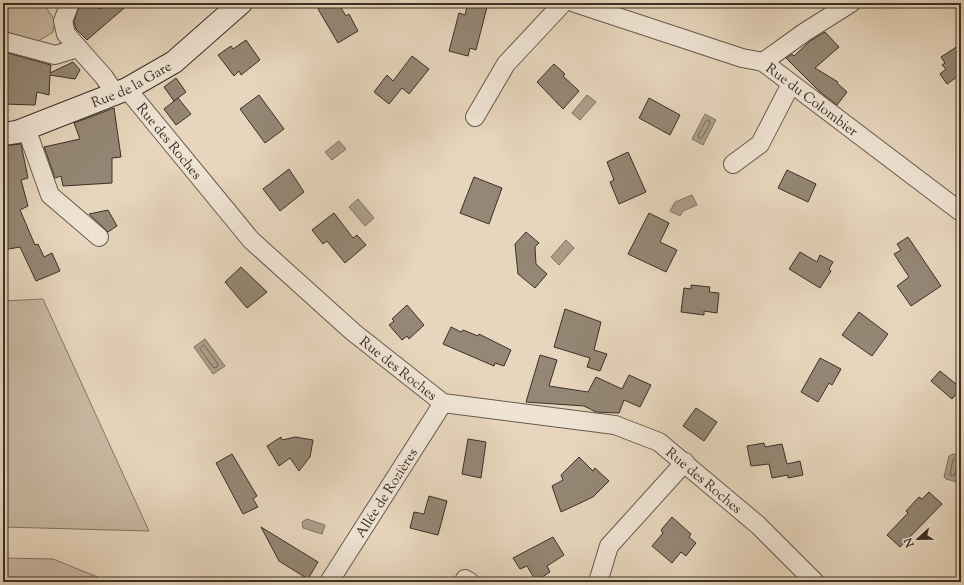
<svg xmlns="http://www.w3.org/2000/svg" width="964" height="585" font-family="'Sorts Mill Goudy',serif">
	<rect width="100%" height="100%" fill="#e7d6bd"/>
	<filter id="stains"><feTurbulence type="fractalNoise" baseFrequency=".005" numOctaves="4"/><feColorMatrix values="0 0 0 0 .2 0 0 0 0 .09 0 0 0 0 .02 0 0 0 .5 -.17"/></filter>
	<radialGradient id="worn" r=".72"><stop offset=".6" stop-color="#630" stop-opacity="0"/><stop offset="1" stop-color="#630" stop-opacity=".3"/></radialGradient>
	<!-- green -->
	<g fill="#cabaa4" stroke="#827666">
		<polygon points="3,3 29,3 32,7 39,3 43,3 55,21 53,32 35,43 3,33"/>
		<polygon points="43,299 149,531 3,527 3,301"/>
		<polygon points="3,558 53,559 110,582 3,582"/>
	</g>
	<!-- water -->
	<g fill="#ac9e8a" stroke="#7e7262">
		<polygon points="587,95 596,102 580,120 572,113"/>
		<polygon points="705,114 716,120 703,145 692,139"/>
		<polygon points="339,141 346,149 332,160 325,152"/>
		<polygon points="692,195 697,205 683,211 680,216 670,211 675,202"/>
		<polygon points="358,199 374,218 365,226 349,207"/>
		<polygon points="566,240 574,248 559,265 551,257"/>
		<polygon points="205,339 225,366 213,374 194,347"/>
		<polygon points="953,454 961,456 961,465 957,482 946,479 944,477 949,456"/>
		<polygon points="307,519 325,525 322,534 303,528 302,522"/>
	</g>
	<g fill="none" stroke-linecap="round" stroke-linejoin="round">
		<!-- shore -->
		<g stroke="#736858" stroke-width="1">
			<polygon points="709,120 710,123 702,138 699,138 698,135 706,121"/>
			<polygon points="204,345 218,364 216,368 213,367 200,349"/>
			<polyline points="961,460 953,459 950,475 954,476 956,470 961,468"/>
		</g>
	</g>
	<!-- building -->
	<g fill="#948775" stroke="#3a3127">
		<polygon points="80,3 94,3 100,9 107,3 130,3 87,40 76,29 74,22"/>
		<polygon points="328,3 338,3 346,16 349,14 358,31 338,43 318,9"/>
		<polygon points="468,3 488,3 476,50 470,48 468,56 449,51 459,13 465,15"/>
		<polygon points="825,32 839,47 815,68 838,82 837,83 847,92 837,105 820,92 786,58 792,54 794,56 810,41"/>
		<polygon points="246,40 260,60 241,75 239,71 234,76 218,55 231,46 233,49"/>
		<polygon points="961,44 961,74 947,84 940,74 946,69 942,65 945,63 941,57"/>
		<polygon points="4,52 51,65 50,73 73,62 80,70 75,79 50,75 49,95 37,92 35,105 3,104"/>
		<polygon points="412,56 429,69 409,94 402,88 389,104 374,92 387,75 393,81"/>
		<polygon points="554,64 565,74 563,76 579,91 563,109 537,82"/>
		<polygon points="176,78 186,92 174,101 164,87"/>
		<polygon points="259,95 284,129 265,143 240,109"/>
		<polygon points="178,98 191,114 176,125 164,109"/>
		<polygon points="649,98 680,115 670,135 639,118"/>
		<polygon points="114,108 121,157 112,158 112,183 63,186 61,176 55,178 44,147 80,139 74,123"/>
		<polygon points="21,144 28,178 21,180 28,206 20,210 35,245 38,244 44,257 52,253 60,271 36,281 20,247 3,250 3,146"/>
		<polygon points="628,152 646,192 619,204 610,182 614,180 607,162"/>
		<polygon points="289,169 304,192 280,211 263,189"/>
		<polygon points="787,170 816,184 808,202 778,188"/>
		<polygon points="474,177 502,188 489,224 460,213"/>
		<polygon points="108,210 117,226 108,232 89,214"/>
		<polygon points="334,213 353,238 357,235 366,245 345,263 327,241 323,244 312,230"/>
		<polygon points="649,213 669,223 660,242 677,250 666,272 628,254"/>
		<polygon points="526,232 539,243 535,247 536,264 547,274 535,288 518,274 515,244"/>
		<polygon points="908,237 941,286 911,306 897,286 909,277 894,254 901,250 897,244"/>
		<polygon points="800,252 817,262 820,255 833,262 829,269 831,271 820,288 789,269"/>
		<polygon points="241,267 267,292 247,308 225,282"/>
		<polygon points="691,285 710,287 709,292 719,293 717,313 704,311 704,315 681,312 684,288 691,289"/>
		<polygon points="407,305 424,325 409,339 407,336 402,340 389,325 394,321 392,319"/>
		<polygon points="565,309 601,322 594,350 607,354 600,371 587,367 590,358 554,347"/>
		<polygon points="859,312 888,334 872,356 842,335"/>
		<polygon points="451,327 461,332 463,330 478,336 479,334 511,350 504,366 495,363 494,366 443,344"/>
		<polygon points="540,355 557,360 549,386 588,392 596,377 622,389 629,375 651,385 640,407 624,400 619,413 596,412 584,406 526,402"/>
		<polygon points="820,358 841,369 832,385 829,383 818,402 801,392"/>
		<polygon points="940,371 961,388 952,399 931,381"/>
		<polygon points="696,408 717,422 704,441 683,426"/>
		<polygon points="281,437 282,440 295,437 313,440 310,457 299,471 290,458 279,466 267,446"/>
		<polygon points="468,439 486,442 481,478 462,474"/>
		<polygon points="764,443 765,447 782,444 787,464 800,461 803,475 788,478 788,475 772,478 769,464 751,466 747,446"/>
		<polygon points="232,454 257,496 253,499 258,507 243,514 216,463"/>
		<polygon points="579,457 593,471 595,468 609,481 593,497 561,512 552,486 563,480 561,475"/>
		<polygon points="929,492 942,504 900,547 887,535 908,513 906,511 919,497 922,499"/>
		<polygon points="429,496 447,501 438,535 410,528 414,512 424,514"/>
		<polygon points="672,517 691,534 689,537 696,543 686,556 681,552 672,563 652,546 663,533 661,530"/>
		<polygon points="261,527 318,562 308,579 279,561"/>
		<polygon points="553,537 564,555 547,566 550,572 536,581 527,566 520,569 513,558"/>
	</g>
	<g fill="none" stroke-linecap="round" stroke-linejoin="round">
		<defs>
			<g id="street">
				<polyline points="70,3 63,21 66,34 104,77 115,93"/>
				<path id="s1" d="M 575,3 L 742,58 L 763,62 L 961,212"/>
				<polyline points="3,41 55,55 78,48"/>
				<polyline points="763,62 805,32 851,3"/>
				<path id="s2" d="M 127,89 L 251,240 L 353,332 L 443,403 L 615,425 L 659,442 L 758,525 L 815,582"/>
				<polyline points="475,117 506,64 563,3"/>
				<polyline points="26,128 50,195 99,237"/>
				<polyline points="733,164 760,144 791,84"/>
				<polyline points="465,579 470,582"/>
				<path id="s3" d="M 329,582 L 443,403"/>
				<polyline points="598,582 609,546 685,462"/>
			</g>
			<g id="secondary">
				<path id="s4" d="M 3,134 L 17,132 L 127,89 L 174,62 L 241,3"/>
			</g>
		</defs>
		<!-- street casing -->
		<use href="#street" stroke="#655a4c" stroke-width="20"/>
		<!-- secondary casing -->
		<use href="#secondary" stroke="#3a3127" stroke-width="24"/>
		<!-- street -->
		<use href="#street" stroke="#efe4d4" stroke-width="18"/>
		<!-- secondary -->
		<use href="#secondary" stroke="#efe4d4" stroke-width="22"/>
	</g>
	<g text-anchor="middle" stroke-width="3" stroke-linejoin="round" paint-order="stroke">
		<!-- street labels -->
		<g font-size="14" fill="#3a3127" stroke="#efe4d4">
			<text dy="5" stroke="none"><textPath href="#s4" startOffset="138">Rue de la Gare</textPath></text>
			<text dy="5" stroke="none"><textPath href="#s1" startOffset="259">Rue du Colombier</textPath></text>
			<text dy="5" stroke="none"><textPath href="#s2" startOffset="67">Rue des Roches</textPath></text>
			<text dy="5" stroke="none"><textPath href="#s2" startOffset="391">Rue des Roches</textPath></text>
			<text dy="5" stroke="none"><textPath href="#s2" startOffset="727">Rue des Roches</textPath></text>
			<text dy="5" stroke="none"><textPath href="#s3" startOffset="106">Allée de Rozières</textPath></text>
		</g>
	</g>
	<!-- margin -->
	<rect width="964" height="585" fill="none" stroke="#e7d6bd" stroke-width="16"/>
	<rect x="4" y="4" width="956" height="577" fill="none" stroke="#3a3127" stroke-width="2"/>
	<rect x="8" y="8" width="948" height="569" fill="none" stroke="#3a3127"/>
	<!-- north arrow -->
	<g transform="translate(918 539) rotate(248)" stroke="#efe4d4" stroke-width="3" paint-order="stroke">
	<path d="M0-3L7 15L0 10L-7 15Z" fill="#3a3127"/>
	<text y="-6" font-size="11" font-weight="bold" text-anchor="middle" fill="#3a3127">N</text>
	</g>
	<rect width="100%" height="100%" filter="url(#stains)"/>
	<rect width="100%" height="100%" fill="url(#worn)"/>
</svg>
